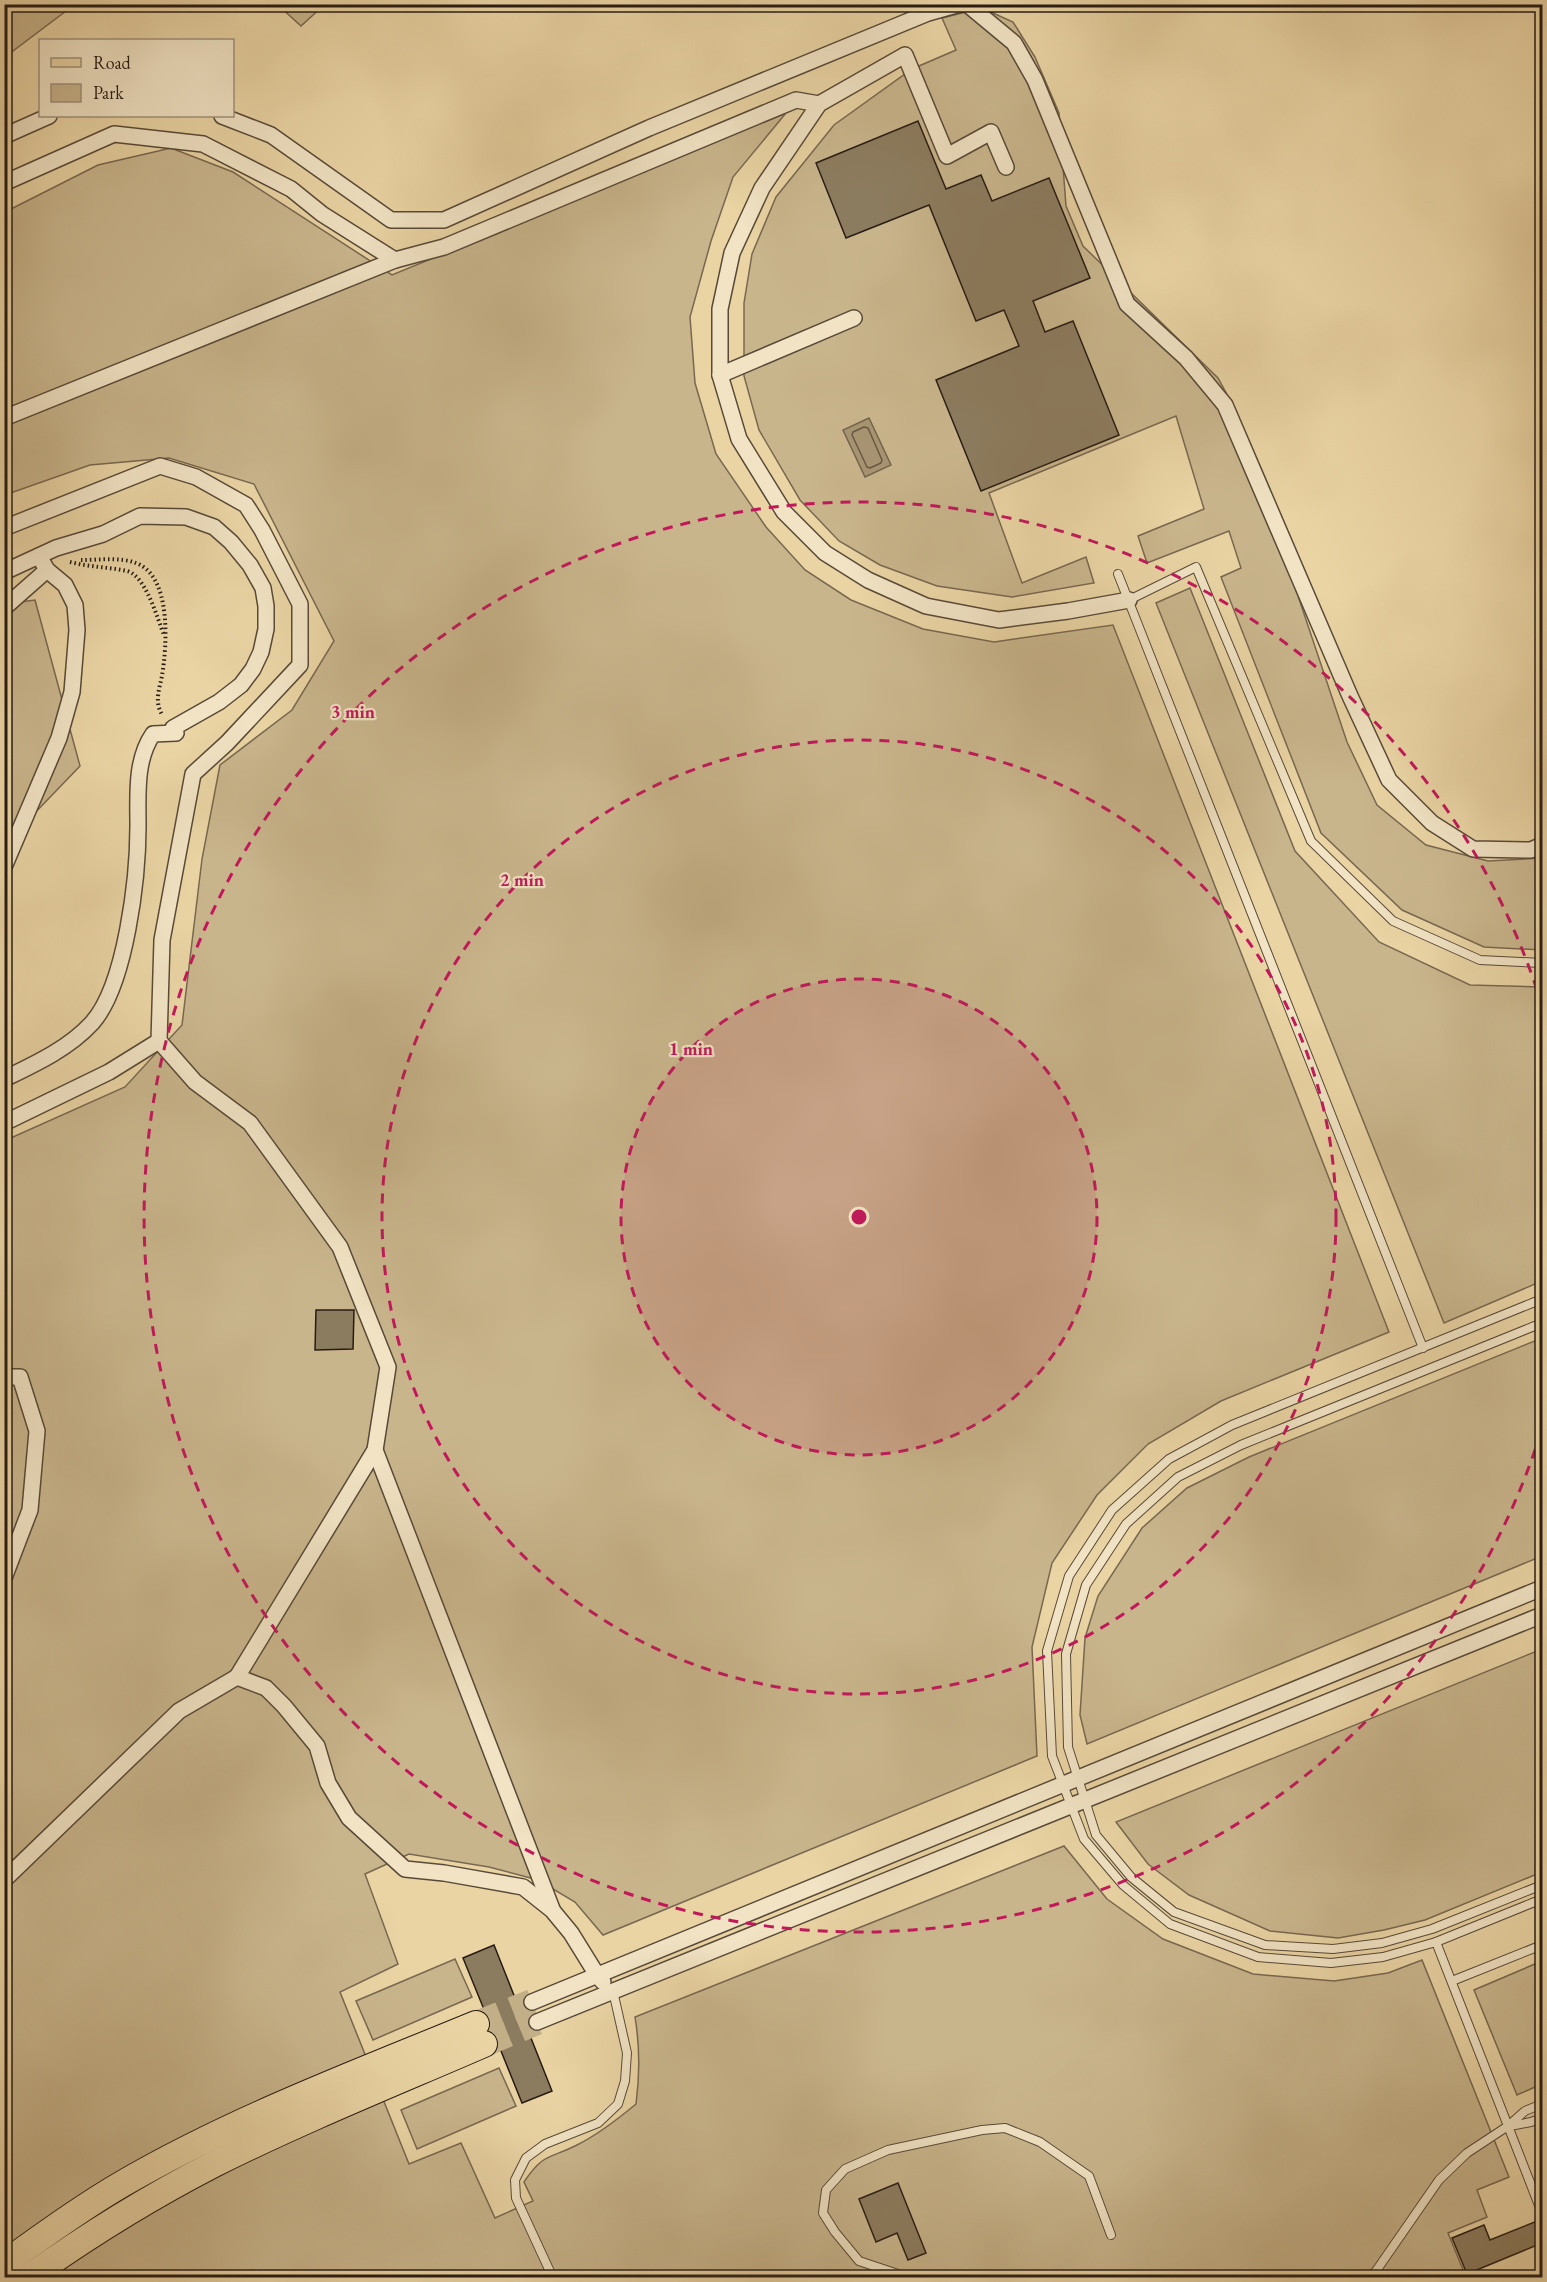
<svg xmlns="http://www.w3.org/2000/svg" width="1547" height="2282" font-family="'EB Garamond',serif">
	<rect width="100%" height="100%" fill="#ead4a4"/>
	<filter id="stains"><feTurbulence type="fractalNoise" baseFrequency=".00333" numOctaves="4"/><feColorMatrix values="0 0 0 0 .2 0 0 0 0 .09 0 0 0 0 .02 0 0 0 .5 -.17"/></filter>
	<radialGradient id="worn" r=".72"><stop offset=".6" stop-color="#630" stop-opacity="0"/><stop offset="1" stop-color="#630" stop-opacity=".3"/></radialGradient>
	<!-- green -->
	<g fill="#c9b58c" stroke="#786850" stroke-width="1.5">
		<polygon points="5,4 74,4 74,5 5,57"/>
		<polygon points="278,5 324,5 301,26"/>
		<polygon points="982,8 1013,22 1035,57 1059,113 1066,206 1083,246 1218,378 1236,411 1347,742 1377,805 1426,845 1488,861 1542,858 1542,950 1484,947 1402,910 1321,833 1221,577 1241,568 1229,531 1147,563 1138,536 1204,509 1176,416 989,493 1022,583 1086,557 1094,583 1012,597 937,586 880,565 839,541 800,500 759,430 744,376 744,303 752,254 776,197 834,125 912,69 956,50 942,18"/>
		<path d="M 786,113 L 733,177 L 711,241 L 690,317 L 695,383 L 716,454 L 766,527 L 805,570 L 851,600 L 923,629 L 994,642 L 1113,625 L 1389,1332 L 1221,1401 L 1148,1444 L 1097,1495 L 1052,1563 L 1032,1647 L 1037,1756 L 603,1935 L 575,1902 L 538,1880 L 489,1867 L 409,1854 L 365,1874 L 398,1964 L 340,1992 L 409,2164 L 461,2143 L 495,2218 L 533,2201 L 524,2182 C 544,2152 550,2159 577,2145 C 599,2134 618,2119 636,2104 C 640,2074 640,2047 635,2017 L 1064,1846 L 1107,1899 L 1163,1939 L 1253,1974 L 1334,1981 L 1388,1973 L 1422,1960 L 1509,2177 L 1477,2190 L 1487,2217 L 1448,2233 L 1466,2277 L 5,2277 L 4,1141 L 125,1087 L 182,1025 L 202,859 L 220,765 L 292,710 L 334,641 L 254,484 L 169,458 L 90,465 L 5,495 L 5,212 L 98,165 L 171,148 L 233,172 L 392,275 Z"/>
		<polygon points="1190,588 1295,851 1379,942 1470,985 1542,987 1542,1281 1444,1323 1156,603"/>
		<polygon points="35,600 80,766 5,844 5,604"/>
		<polygon points="1542,1338 1542,1556 1087,1744 1080,1715 1085,1638 1098,1596 1142,1528 1187,1488 1249,1457"/>
		<polygon points="1542,1649 1542,1872 1425,1920 1384,1930 1338,1938 1270,1931 1189,1895 1148,1864 1116,1822"/>
		<polygon points="455,1959 472,1997 373,2040 356,2001"/>
		<polygon points="1542,1961 1542,2084 1517,2095 1474,1990"/>
		<polygon points="499,2068 516,2106 417,2149 401,2110"/>
	</g>
	<!-- water -->
	<polygon fill="#a89573" stroke="#74654d" stroke-width="1.5" points="869,418 891,465 865,477 843,430"/>
	<g fill="none" stroke-linecap="round" stroke-linejoin="round">
		<!-- shore -->
		<polygon stroke="#685844" stroke-width="1.5" points="864,427 868,428 882,460 881,463 870,468 867,467 852,435 853,432"/>
	</g>
	<!-- building -->
	<g fill="#8c7c5f" stroke="#271c14" stroke-width="1.5">
		<polygon points="918,121 946,189 981,175 992,201 1049,178 1090,278 1033,301 1045,332 1073,321 1119,435 981,491 936,380 1019,346 1004,310 976,321 929,205 846,238 816,163"/>
		<polygon points="316,1310 354,1310 353,1349 315,1350"/>
		<polygon points="494,1945 552,2091 522,2103 499,2046 498,2039 491,2026 490,2019 485,2012 463,1958"/>
		<polygon points="898,2183 926,2253 908,2260 897,2233 876,2242 859,2199"/>
		<polygon points="1542,2219 1542,2243 1467,2274 1452,2238 1484,2225 1490,2240"/>
	</g>
	<g fill="none" stroke-linecap="round" stroke-linejoin="round">
		<!-- primary-tunnel -->
		<g stroke="#c3af87" stroke-width="26" stroke-dasharray="26 13" stroke-linecap="butt">
			<polyline points="476,2024 532,2002"/>
			<polyline points="484,2044 537,2022"/>
		</g>
		<defs>
			<g id="service">
				<polyline points="1118,574 1423,1348"/>
				<polyline points="1129,600 1196,567 1311,841 1393,921 1480,960 1542,963"/>
				<polyline points="1542,1299 1232,1425 1169,1459 1112,1510 1069,1576 1047,1651 1052,1756 1084,1839 1123,1885 1170,1924 1258,1957 1331,1963 1383,1957 1436,1942 1542,1899"/>
				<polyline points="1542,1323 1241,1445 1178,1477 1126,1524 1086,1585 1066,1654 1068,1747 1096,1835 1131,1877 1174,1912 1265,1945 1333,1949 1382,1943 1432,1929 1542,1885"/>
				<polyline points="1436,1942 1542,2213"/>
				<polyline points="1452,1981 1542,1945"/>
				<polyline points="1510,2126 1531,2122 1542,2118"/>
				<polyline points="553,2278 516,2198 515,2180 526,2158 545,2144 598,2123 618,2104 625,2081 627,2053 613,1991"/>
				<polyline points="901,2278 898,2274 859,2261 835,2232 823,2213 826,2190 845,2169 888,2150 982,2130 1005,2128 1040,2142 1089,2176 1111,2235"/>
				<polyline points="1368,2278 1376,2271 1439,2180 1467,2153 1508,2126 1525,2111 1542,2104"/>
			</g>
			<g id="minor">
				<polyline points="967,4 1014,43 1035,80 1127,304 1186,358 1225,405 1350,696 1389,780 1432,823 1473,849 1531,850 1542,845"/>
				<polyline points="222,116 271,135 391,220 444,220 649,128 928,13 960,4"/>
				<polyline points="4,136 49,116"/>
				<polyline points="1006,167 991,132 947,156 905,55 819,104 762,188 732,253 720,309 720,375 739,439 784,512 825,553 868,580 926,606 999,620 1068,611 1129,600"/>
				<polyline points="4,183 114,134 203,144 291,189 322,214 395,260 444,247 796,100 819,104"/>
				<polyline points="720,375 854,318"/>
				<polyline points="4,418 395,260"/>
				<polyline points="4,528 160,466 196,477 246,505 262,530 300,604 300,665 227,743 193,774 162,940 159,1041 109,1072 4,1123"/>
				<path d="M 4,572 L 56,548 L 103,534 L 140,516 L 186,517 L 214,527 L 231,542 L 250,565 L 263,588 L 266,606 L 266,629 L 261,652 L 253,669 L 241,685 L 219,702 L 173,728 L 176,733 L 153,734 C 135,760 138,795 138,826 C 138,877 126,985 92,1023 C 68,1049 35,1064 4,1079"/>
				<polyline points="4,608 47,570"/>
				<polyline points="4,867 59,738 72,692 77,630 75,605 65,585 47,570 39,556"/>
				<polyline points="159,1041 195,1082 250,1123 340,1247 388,1367 375,1450 237,1677"/>
				<polyline points="4,1377 20,1377 37,1431 30,1510 4,1578"/>
				<polyline points="375,1450 552,1909"/>
				<polyline points="4,1880 179,1711 237,1677 266,1688 284,1706 317,1746 328,1783 349,1818 405,1869 444,1873 523,1887 552,1910 571,1933 597,1975 603,1982"/>
				<polyline points="532,2002 1542,1588"/>
				<polyline points="537,2022 1542,1615"/>
			</g>
			<g id="primary">
				<path d="M 4,2264 C 42,2236 81,2208 122,2184 C 234,2119 357,2073 476,2024"/>
				<path d="M 28,2278 C 87,2236 150,2197 214,2164 C 302,2120 394,2083 484,2044"/>
			</g>
		</defs>
		<!-- service casing -->
		<use href="#service" stroke="#584a38" stroke-width="10"/>
		<!-- minor casing -->
		<use href="#minor" stroke="#584a38" stroke-width="18"/>
		<!-- primary casing -->
		<use href="#primary" stroke="#271c14" stroke-width="28"/>
		<!-- path -->
		<g stroke="#271c14" stroke-width="4" stroke-dasharray="1.5 3" stroke-linecap="butt">
			<path d="M 81,560 C 98,560 121,557 136,563 C 172,576 167,646 162,676 C 159,690 154,703 163,716"/>
			<path d="M 70,562 C 89,567 108,567 127,571 C 146,576 157,618 164,635"/>
		</g>
		<!-- service -->
		<use href="#service" stroke="#f1e3c4" stroke-width="8"/>
		<!-- minor -->
		<use href="#minor" stroke="#f1e3c4" stroke-width="15"/>
		<!-- primary -->
		<use href="#primary" stroke="#ead4a4" stroke-width="26"/>
	</g>
	<!-- distance rings -->
	<circle cx="859" cy="1217" r="238" fill="#c2185b" fill-opacity=".12"/>
	<g fill="none" stroke="#c2185b" stroke-width="3" stroke-dasharray="10 8">
		<circle cx="859" cy="1217" r="238"/>
		<circle cx="859" cy="1217" r="477"/>
		<path d="M1541 1432A715 715 0 1 1 1541 1002"/>
	</g>
	<circle cx="859" cy="1217" r="9" fill="#c2185b" stroke="#f1e3c4" stroke-width="3"/>
	<g font-size="18" text-anchor="middle" font-weight="bold" fill="#c2185b" stroke="#f1e3c4" stroke-width="4.5" stroke-linejoin="round" paint-order="stroke">
		<text x="353" y="718">3 min</text>
		<text x="522" y="886">2 min</text>
		<text x="691" y="1055">1 min</text>
	</g>
	<!-- margin -->
	<rect width="1547" height="2282" fill="none" stroke="#ead4a4" stroke-width="24"/>
	<rect x="6" y="6" width="1535" height="2270" fill="none" stroke="#271c14" stroke-width="3"/>
	<rect x="12" y="12" width="1523" height="2258" fill="none" stroke="#271c14" stroke-width="1.5"/>
	<!-- legend -->
	<rect x="39" y="39" width="195" height="78" fill="#f1e3c4" stroke="#a0937e" stroke-width="1.5"/>
	<rect x="51" y="58" width="30" height="9" fill="#ead4a4" stroke="#a0937e" stroke-width="1.5"/>
	<text x="93" y="69" font-size="18" fill="#271c14">Road</text>
	<rect x="51" y="84" width="30" height="18" fill="#c9b58c" stroke="#a0937e" stroke-width="1.5"/>
	<text x="93" y="99" font-size="18" fill="#271c14">Park</text>
	<rect width="100%" height="100%" filter="url(#stains)"/>
	<rect width="100%" height="100%" fill="url(#worn)"/>
</svg>
